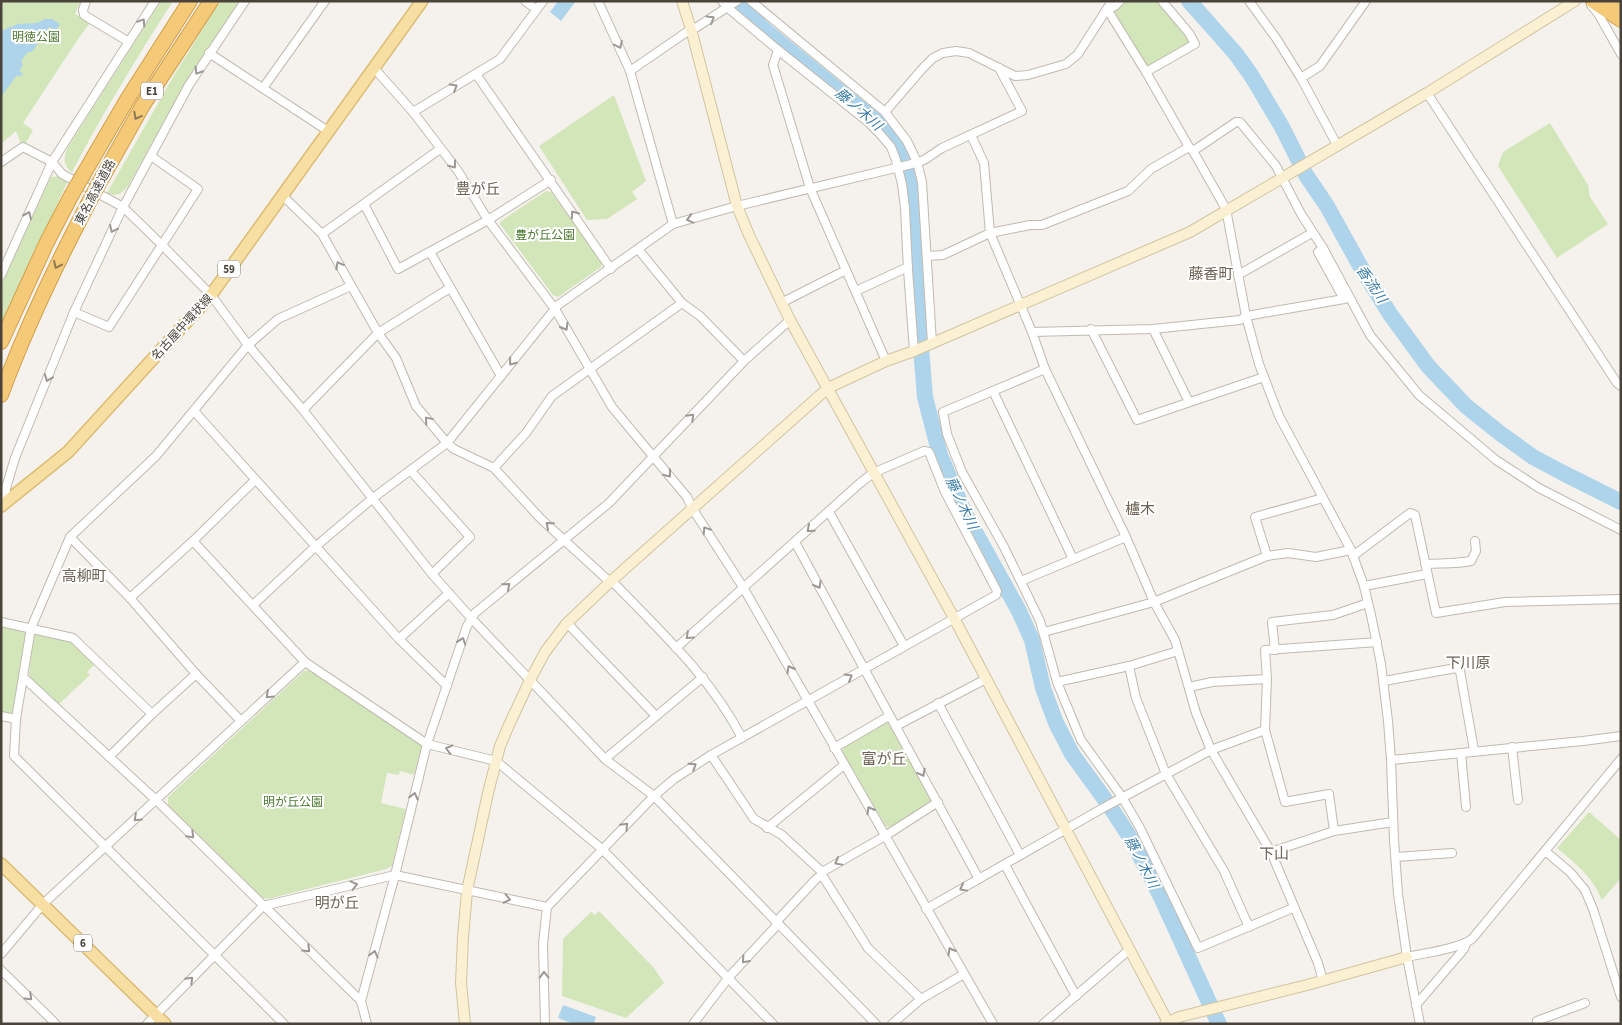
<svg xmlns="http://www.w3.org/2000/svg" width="1622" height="1025" font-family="'Source Sans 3','Noto Sans JP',sans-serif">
	<rect width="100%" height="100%" fill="#f5f2ed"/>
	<!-- green -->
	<g fill="#d2e6b9">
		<polygon points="1,1 81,1 75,14 90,23 80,36 23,123 33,130 25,145 21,144 16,131 1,144"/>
		<path d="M 161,1 L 173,1 C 137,57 103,113 72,172 C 62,166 64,156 68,147 Z"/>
		<path d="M 220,1 L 240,1 L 190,75 L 128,186 C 122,194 116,197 107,193 L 173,77 Z"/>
		<polygon points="1123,1 1159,1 1190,40 1188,44 1150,66 1145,64 1114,14 1115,9"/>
		<polygon points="614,95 646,181 632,192 637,199 607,219 587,220 539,146"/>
		<polygon points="1550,123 1588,185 1590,197 1608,224 1557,258 1498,166 1503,152"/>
		<polygon points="60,176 68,181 1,327 1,285 51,177"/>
		<polygon points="546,191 551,192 602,262 601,267 558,297 553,295 500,224 501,221"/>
		<polygon points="1,626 24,631 26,634 14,711 10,714 1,712"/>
		<polygon points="37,633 72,641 95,664 87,672 90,675 59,704 29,676 33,637"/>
		<polygon points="309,670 421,744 422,748 414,775 400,771 399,775 387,773 381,803 406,809 392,866 386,869 268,899 262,897 168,805 168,797 304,671"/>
		<polygon points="885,722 890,724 932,798 929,805 891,828 886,826 842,753 844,745"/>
		<path d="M 1589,812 L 1621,840 L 1621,878 L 1602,900 C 1591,875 1577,865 1557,848 Z"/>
		<polygon points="599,911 654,968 664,983 626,1018 562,996 563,939 591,912 595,915"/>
	</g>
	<!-- water -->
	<g fill="#aed4ec">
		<polygon points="558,1 576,1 561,21 550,12"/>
		<polygon points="45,19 52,19 60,24 56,30 49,27 32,52 28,52 21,61 23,65 19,71 23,73 20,77 17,75 1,97 1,31 18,24 37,23"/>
		<polygon points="563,1005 596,1017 594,1024 574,1024 558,1018"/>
	</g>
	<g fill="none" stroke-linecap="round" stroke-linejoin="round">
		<!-- river -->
		<g stroke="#aed4ec" stroke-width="16">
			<polyline points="735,1 767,32 877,122 894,142 907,166 913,197 920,336 925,397 940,455 965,514 1019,611 1032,640 1043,688 1056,723 1072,754 1109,805 1133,842 1161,897 1219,1024"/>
			<polyline points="1189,1 1236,54 1251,75 1282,127 1306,175 1327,206 1359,264 1390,314 1428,366 1466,406 1501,434 1533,457 1565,474 1621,502"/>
		</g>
		<defs>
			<g id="street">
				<polyline points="86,1 83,10 84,15 129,42"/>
				<polyline points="525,1 536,9"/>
				<polyline points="598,1 630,71 673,224"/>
				<polyline points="722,1 728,8 778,50 773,65 810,188 886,361"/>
				<polyline points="751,1 885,112 907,141 917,162 922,182 932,343"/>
				<polyline points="1249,1 1276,38 1301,78 1337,145"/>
				<polyline points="1591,5 1599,15 1621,54"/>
				<polyline points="1107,9 1146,72 1189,147 1193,151 1226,209 1246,316 1259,364 1279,416 1351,550 1364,586 1371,615 1381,664 1388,721 1391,760 1394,840 1398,894 1407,957 1420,1024"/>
				<polyline points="1109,9 1115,6 1120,1"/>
				<polyline points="778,50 867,121 880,134 891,147 896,160 902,184 905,208 908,270 914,351"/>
				<polyline points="209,53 328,131"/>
				<polyline points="374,68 413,112 458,171 488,220 555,309 612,407 687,497 692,508 743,587 993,1024"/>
				<polyline points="630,71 691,29 697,27 737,1"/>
				<polyline points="1146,72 1195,44 1189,33 1162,1"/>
				<polyline points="476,74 611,269"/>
				<polyline points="1301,78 1320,66 1366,1"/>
				<polyline points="263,88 325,1"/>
				<polyline points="1427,93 1617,383 1621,386"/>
				<polyline points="413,112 500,59 543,1"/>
				<polyline points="885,112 923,68 933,58 943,53 956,51 969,53 1015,76 1028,75 1066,64 1078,54 1112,1"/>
				<polyline points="971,135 984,163 990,233 1032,332 1045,369 1126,537 1154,602 1175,640 1196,713 1211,750 1271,852 1318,963 1323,981"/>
				<polyline points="1193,151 1236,122 1240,122 1276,166 1301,214 1323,248 1370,335 1419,395 1496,460 1539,488 1621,530"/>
				<polyline points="1,162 23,147 52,162 62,174 123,207 162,245 211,295 248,345 303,410 432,574 472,619 605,759 654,796 876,1024"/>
				<polyline points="282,195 322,234 378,333 396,358 416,406 447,443 454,449 494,468 541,519 610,582"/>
				<polyline points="364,204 398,269 488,220 551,180"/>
				<polyline points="322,234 440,149"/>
				<polyline points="638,249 682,303 700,316 744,361"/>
				<polyline points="430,252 501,376"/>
				<polyline points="927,256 943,255 990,233 1030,225 1042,225 1128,191 1151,169 1189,147"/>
				<polyline points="1,275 52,162 155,1"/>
				<polyline points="1238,275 1312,233"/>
				<polyline points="856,291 908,267"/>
				<polyline points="781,303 846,270"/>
				<polyline points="74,312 109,327 198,189 151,156"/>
				<polyline points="1091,329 1137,420 1264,377"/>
				<polyline points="1153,329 1189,402"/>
				<polyline points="1032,332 1153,329 1240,320 1246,316 1344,299 1318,252 1323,248"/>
				<polyline points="1045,369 943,412 947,434 962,472 1004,547 1040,621 1057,682 1081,740 1122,797 1140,828 1198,948 1293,908"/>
				<polyline points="993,391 1073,559"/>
				<polyline points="303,410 378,333 450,288"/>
				<polyline points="194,411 399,639 447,686"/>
				<polyline points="494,468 526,433 552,396 682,303"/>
				<polyline points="411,471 470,537 432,574"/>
				<polyline points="5,504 6,488 15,458 74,312 123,207 189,85 245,1"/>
				<polyline points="829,512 904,646"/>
				<polyline points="70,537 130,598 196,674 241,721"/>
				<polyline points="193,541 305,662 427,744 496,761 602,849 773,1024"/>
				<polyline points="795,542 979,879"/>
				<polyline points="1267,556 1255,517 1323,498"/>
				<polyline points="1353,556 1410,513 1415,515 1436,613 1505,602 1621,599"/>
				<path d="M 1425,564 C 1440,563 1456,564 1471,561 L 1476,551 L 1475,541"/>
				<path d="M 612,581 C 659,630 711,677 742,738"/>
				<polyline points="1021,581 1126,537"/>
				<polyline points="1364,586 1427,574"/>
				<polyline points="130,598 193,541 255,480"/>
				<polyline points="253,605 315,547 373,498 447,443 558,305 673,224 737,206 912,164 924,160 942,148 1022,111 999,68"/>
				<polyline points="1,622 73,638 152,714"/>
				<polyline points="567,623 656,716"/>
				<polyline points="1044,632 1154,602 1267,556 1288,553 1316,557 1351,550"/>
				<polyline points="399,639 449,593"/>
				<polyline points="1275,650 1272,622 1333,615 1368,603"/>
				<polyline points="1129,666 1136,698 1166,774 1224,871 1249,927"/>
				<polyline points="23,677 156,800 361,1001 367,1024"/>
				<polyline points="1384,681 1456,668 1460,671 1474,750"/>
				<polyline points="1057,682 1129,666 1178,651"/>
				<polyline points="1189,687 1212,682 1267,679"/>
				<polyline points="938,703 1020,855"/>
				<polyline points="1,716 16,719"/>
				<polyline points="896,726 986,679"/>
				<polyline points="1512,747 1518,800"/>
				<polyline points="834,748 889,716"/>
				<polyline points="1461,753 1466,807"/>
				<polyline points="711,755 754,819 782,835 822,872 822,875 868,948 921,999"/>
				<polyline points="109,757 152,714 196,674"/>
				<polyline points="605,759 703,677"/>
				<polyline points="1391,760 1583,741 1621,736"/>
				<polyline points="767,828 844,765"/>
				<polyline points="1334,831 1329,794 1285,802 1265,730 1267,679 1265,650 1377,642"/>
				<polyline points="1545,851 1570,872 1585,890 1593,909 1621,997"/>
				<polyline points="1271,852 1334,831 1393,822"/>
				<polyline points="1396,857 1452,853"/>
				<polyline points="1005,865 1076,996"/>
				<polyline points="822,872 885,836 938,802"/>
				<polyline points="926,909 1103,808 1211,750 1265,730"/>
				<polyline points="776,922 816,879 822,875"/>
				<polyline points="1,954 43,904 305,662"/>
				<path d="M 1407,957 C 1424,953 1458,949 1472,939 L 1621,759"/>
				<polyline points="1,970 56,1024"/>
				<polyline points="361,1001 395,875 427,744 467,626 475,613 609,503 744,361 790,320"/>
				<polyline points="1416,1005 1464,949 1466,943"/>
				<polyline points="147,1024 263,906 395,875 547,907"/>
				<polyline points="284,1024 14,756 16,719 31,628 70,537 156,456 248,345 278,319 351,286"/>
				<polyline points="545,1024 543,944 547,907 654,796 674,779 711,755 996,595 997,591 945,492 929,452 924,451 873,473 859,484 676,648"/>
				<polyline points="693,1024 729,977 778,924"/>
				<polyline points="892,1024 921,999 964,974"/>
				<polyline points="1043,1024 1129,950"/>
				<polyline points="1538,1024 1537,1021 1585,1003"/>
			</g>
			<g id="secondary">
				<polyline points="682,1 691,29 737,206 749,235 790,320 954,618 1169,1024"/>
				<polyline points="465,1024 461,983 463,937 467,891 488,793 500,746 509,725 530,680 545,652 567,623 610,582 828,388 886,361 914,351 1190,232 1427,93 1575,1"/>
				<polyline points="1165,1024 1179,1017 1307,985 1407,957"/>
			</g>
			<g id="primary">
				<polyline points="1,506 68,452 211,295 422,1"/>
				<polyline points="1,864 165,1024"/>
			</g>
			<g id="highway">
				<polyline points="1593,1 1621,20"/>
				<polyline points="1615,1 1621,5"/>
				<polyline points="83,175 128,98 190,1"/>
				<polyline points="98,185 143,105 211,1"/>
				<polyline points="1,342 47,242 71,196"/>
				<path d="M 1,395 C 25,330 55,267 87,206"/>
			</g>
		</defs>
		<!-- street casing -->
		<use href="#street" stroke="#c0baaf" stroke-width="10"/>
		<!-- secondary casing -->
		<use href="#secondary" stroke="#d1c4a0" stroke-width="12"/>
		<!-- primary casing -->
		<use href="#primary" stroke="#dcbc73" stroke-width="14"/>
		<!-- highway casing -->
		<use href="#highway" stroke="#d39f48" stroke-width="16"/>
		<!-- street -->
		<use href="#street" stroke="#fff" stroke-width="8"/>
		<!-- secondary -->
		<use href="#secondary" stroke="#fbf0d1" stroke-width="10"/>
		<!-- primary -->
		<use href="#primary" stroke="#f7dfa3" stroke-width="11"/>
		<!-- highway -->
		<use href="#highway" stroke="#f4ca79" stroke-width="14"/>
		<defs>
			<g id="highway-bridge">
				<polyline points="71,196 83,175"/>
				<polyline points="87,206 98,185"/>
			</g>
		</defs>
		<!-- highway-bridge casing -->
		<use href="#highway-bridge" stroke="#d39f48" stroke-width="16" stroke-linecap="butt"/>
		<!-- highway-bridge -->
		<use href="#highway-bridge" stroke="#f4ca79" stroke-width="14"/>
	</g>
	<!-- one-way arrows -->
	<defs><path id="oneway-chevron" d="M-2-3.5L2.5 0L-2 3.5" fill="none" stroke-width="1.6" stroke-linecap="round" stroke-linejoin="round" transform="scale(1.25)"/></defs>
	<g stroke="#9b9893">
		<use href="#oneway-chevron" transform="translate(711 19) rotate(-32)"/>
		<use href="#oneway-chevron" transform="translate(142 22) rotate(-57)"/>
		<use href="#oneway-chevron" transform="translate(619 45) rotate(65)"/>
		<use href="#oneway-chevron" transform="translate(198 71) rotate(122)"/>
		<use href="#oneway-chevron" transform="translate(454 87) rotate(-31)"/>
		<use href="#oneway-chevron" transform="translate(453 165) rotate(53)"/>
		<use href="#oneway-chevron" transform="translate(574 214) rotate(-125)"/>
		<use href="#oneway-chevron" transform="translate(28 215) rotate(-66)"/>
		<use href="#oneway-chevron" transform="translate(690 219) rotate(165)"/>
		<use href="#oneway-chevron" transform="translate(113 229) rotate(115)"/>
		<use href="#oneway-chevron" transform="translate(339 265) rotate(-119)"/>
		<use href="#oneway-chevron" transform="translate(565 327) rotate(60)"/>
		<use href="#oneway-chevron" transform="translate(512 362) rotate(129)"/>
		<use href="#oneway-chevron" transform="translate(48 378) rotate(112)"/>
		<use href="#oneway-chevron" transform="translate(691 417) rotate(-46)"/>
		<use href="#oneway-chevron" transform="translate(428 420) rotate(-130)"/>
		<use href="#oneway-chevron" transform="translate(668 474) rotate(51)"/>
		<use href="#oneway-chevron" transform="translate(549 525) rotate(-139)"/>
		<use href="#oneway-chevron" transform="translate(810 529) rotate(139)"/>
		<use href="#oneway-chevron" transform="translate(706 530) rotate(-123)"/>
		<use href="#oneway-chevron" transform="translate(818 585) rotate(62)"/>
		<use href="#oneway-chevron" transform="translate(507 586) rotate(-40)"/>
		<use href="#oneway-chevron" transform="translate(689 636) rotate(138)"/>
		<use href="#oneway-chevron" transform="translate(462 641) rotate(-71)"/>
		<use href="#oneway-chevron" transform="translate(790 669) rotate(-120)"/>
		<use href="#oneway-chevron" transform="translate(849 677) rotate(-30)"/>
		<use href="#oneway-chevron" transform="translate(269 695) rotate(137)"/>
		<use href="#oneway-chevron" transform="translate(449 749) rotate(-166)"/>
		<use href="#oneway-chevron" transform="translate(693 766) rotate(-33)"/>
		<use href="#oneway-chevron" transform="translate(922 773) rotate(61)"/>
		<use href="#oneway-chevron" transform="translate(414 796) rotate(-76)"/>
		<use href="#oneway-chevron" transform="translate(870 810) rotate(-120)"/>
		<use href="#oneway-chevron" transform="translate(137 818) rotate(137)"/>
		<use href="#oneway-chevron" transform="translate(625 826) rotate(-46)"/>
		<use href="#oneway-chevron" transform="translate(191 835) rotate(45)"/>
		<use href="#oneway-chevron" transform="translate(838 862) rotate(151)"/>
		<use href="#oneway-chevron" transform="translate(354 885) rotate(-14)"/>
		<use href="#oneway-chevron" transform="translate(963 888) rotate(151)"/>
		<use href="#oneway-chevron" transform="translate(507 899) rotate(12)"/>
		<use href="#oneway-chevron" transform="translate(307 949) rotate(44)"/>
		<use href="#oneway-chevron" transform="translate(951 951) rotate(-120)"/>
		<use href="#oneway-chevron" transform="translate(374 954) rotate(-75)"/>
		<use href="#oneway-chevron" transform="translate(745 960) rotate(132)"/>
		<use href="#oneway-chevron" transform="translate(544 975) rotate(-91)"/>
		<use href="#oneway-chevron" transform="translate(190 980) rotate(-45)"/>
		<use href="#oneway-chevron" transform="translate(29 997) rotate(44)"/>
	</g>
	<g stroke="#8d7953">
		<use href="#oneway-chevron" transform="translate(137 116) rotate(119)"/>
		<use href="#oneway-chevron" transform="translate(57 265) rotate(115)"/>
	</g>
	<g text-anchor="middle" stroke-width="4" stroke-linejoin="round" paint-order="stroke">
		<!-- shield labels -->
		<g fill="#fff" stroke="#807b75" stroke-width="1">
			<rect x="141" y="82.5" width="22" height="17" rx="4"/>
			<rect x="218" y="260.5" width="22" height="17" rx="4"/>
			<rect x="74" y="934.5" width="18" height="17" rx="4"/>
		</g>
		<g font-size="11" font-weight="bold" fill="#49433a">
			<text x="152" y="95">E1</text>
			<text x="229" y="273">59</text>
			<text x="83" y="947">6</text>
		</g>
		<!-- park labels -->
		<g font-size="12" fill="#4c7830" stroke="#fff">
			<text x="36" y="41">明徳公園</text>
			<text x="545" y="239">豊が丘公園</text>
			<text x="293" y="806">明が丘公園</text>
		</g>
		<!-- street labels -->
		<g font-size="12" fill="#49433a" stroke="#fff">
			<text transform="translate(95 192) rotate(-62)" y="4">東名高速道路</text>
			<text transform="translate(182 327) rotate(-48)" y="4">名古屋中環状線</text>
		</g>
		<!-- water labels -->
		<g font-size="14" font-style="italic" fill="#387aa7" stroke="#fff">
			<text transform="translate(859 109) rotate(41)" y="5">藤ノ木川</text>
			<text transform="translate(1372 284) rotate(56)" y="5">香流川</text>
			<text transform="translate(962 503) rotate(65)" y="5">藤ノ木川</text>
			<text transform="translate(1142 862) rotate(63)" y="5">藤ノ木川</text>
		</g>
		<!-- quarter labels -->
		<g font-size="15" fill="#6c6152" stroke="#fff">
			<text x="478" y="194">豊が丘</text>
			<text x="1211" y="279">藤香町</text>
			<text x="1140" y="514">櫨木</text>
			<text x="84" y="581">高柳町</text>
			<text x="1468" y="668">下川原</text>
			<text x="884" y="764">富が丘</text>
			<text x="1274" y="859">下山</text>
			<text x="337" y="908">明が丘</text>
		</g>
	</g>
	<!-- border -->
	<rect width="1622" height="1025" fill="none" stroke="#49433a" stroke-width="5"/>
</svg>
